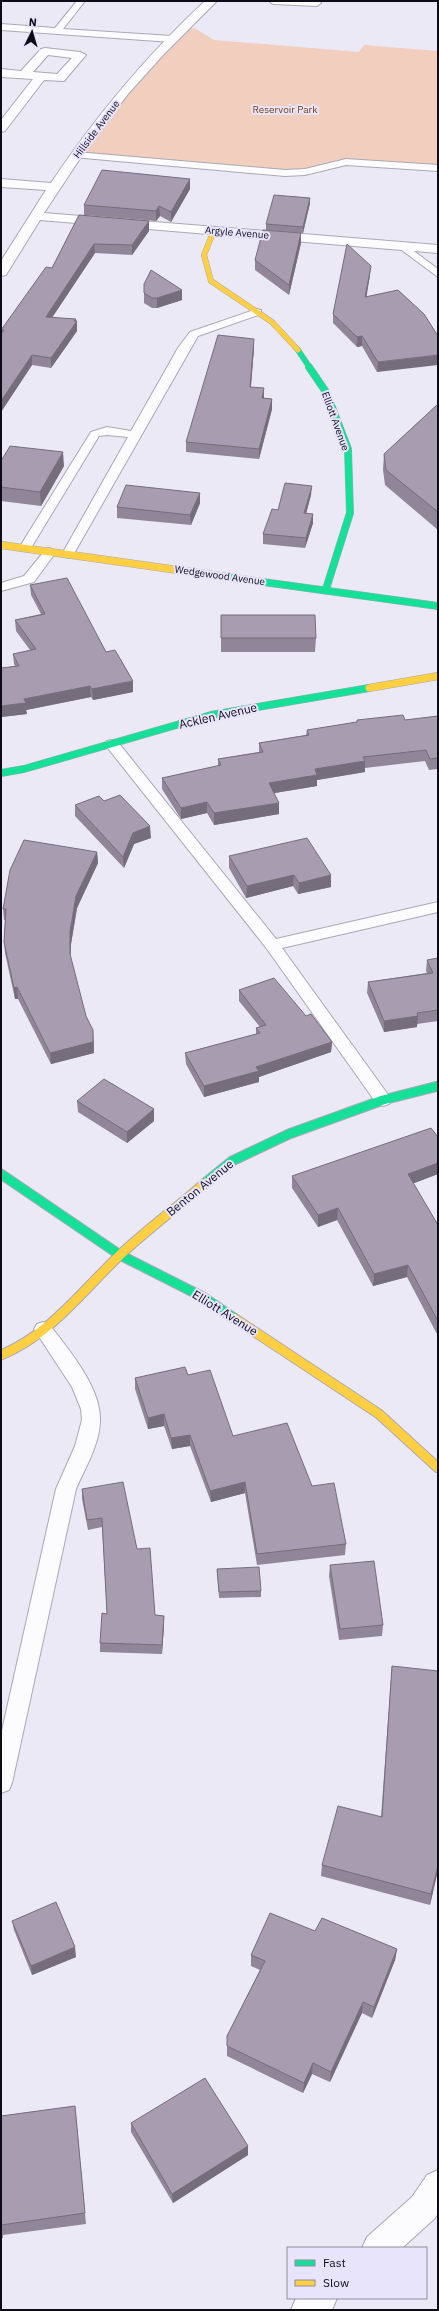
<svg xmlns="http://www.w3.org/2000/svg" width="439" height="2311" font-family="'IBM Plex Sans',sans-serif">
	<rect width="100%" height="100%" fill="#ece9f6"/>
	<!-- green -->
	<polygon fill="#f1cebd" points="184,27 196,29 214,40 359,52 364,45 438,51 438,168 353,162 305,172 76,155"/>
	<g fill="none" stroke-linecap="round" stroke-linejoin="round">
		<defs>
			<g id="lane">
				<polygon points="77,1 85,1 63,29 172,36 176,39 172,42 1,30 1,24 55,28"/>
				<polygon points="269,1 319,1 321,3 317,6 273,4"/>
				<polygon points="76,152 285,170 305,169 346,159 438,165 438,171 346,165 305,175 285,176 73,157 73,153"/>
				<polygon points="403,243 438,269 438,277 399,248 399,244"/>
				<polygon points="257,309 261,310 261,314 198,336 72,557 68,558 62,554 128,437 107,435 99,436 31,548 29,551 21,551 19,548 91,432 107,427 131,431 178,348 190,332"/>
				<polygon points="50,548 56,552 34,582 1,591 1,583 24,576 46,549"/>
				<polygon points="112,740 117,741 276,939 438,902 438,912 282,948 389,1096 391,1100 389,1104 383,1106 377,1104 267,949 107,747 105,744 107,741"/>
				<path d="M 43,1322 L 49,1324 C 68,1349 101,1387 100,1420 C 100,1444 85,1468 76,1489 L 12,1783 L 9,1790 L 1,1793 L 1,1735 L 56,1489 L 75,1446 L 82,1420 L 81,1409 L 72,1387 L 34,1329 L 37,1324 Z"/>
			</g>
			<g id="street">
				<path d="M 205,1 L 217,1 L 164,54 L 128,94 L 87,148 L 44,213 L 438,245 L 438,253 L 40,220 L 6,275 L 1,276 L 1,261 L 46,190 L 1,187 L 1,179 L 51,183 C 96,116 146,56 205,1 Z"/>
				<path d="M 45,48 L 80,52 L 86,55 L 64,81 L 44,80 L 5,131 L 1,132 L 1,120 L 33,79 L 1,77 L 1,69 L 21,71 L 41,49 ZM 48,55 L 72,58 L 57,74 L 33,72 Z"/>
				<polygon points="438,2170 438,2214 434,2219 402,2248 362,2248 367,2237 412,2197 427,2175"/>
				<polygon points="296,2298 337,2298 332,2310 291,2310"/>
			</g>
			<polyline id="fast-far2" points="298,350 310,368"/>
			<g id="fast-far1">
				<polyline points="309,367 326,392 348,449 350,513 326,589"/>
				<polyline points="220,576 438,606"/>
				<polyline points="1,773 24,769 211,715 369,688"/>
			</g>
			<g id="fast">
				<polyline points="1,1174 120,1255 203,1297 234,1318"/>
				<polyline points="205,1183 232,1161 289,1134 383,1100 438,1086"/>
			</g>
			<polyline id="slow-far2" points="214,230 204,255 211,281 272,322 298,350"/>
			<g id="slow-far1">
				<polyline points="1,545 220,576"/>
				<polyline points="369,688 438,676"/>
			</g>
			<g id="slow">
				<polyline points="234,1318 379,1414 438,1468"/>
				<path d="M 1,1355 C 50,1335 82,1291 119,1256 C 146,1230 177,1208 205,1183"/>
			</g>
		</defs>
		<!-- lane casing -->
		<use href="#lane" stroke="#aba8b5" stroke-width="2"/>
		<!-- street casing -->
		<use href="#street" stroke="#aba8b5" stroke-width="2"/>
		<!-- fast-far2 casing -->
		<use href="#fast-far2" stroke="#aba8b5" stroke-width="6"/>
		<!-- fast-far1 casing -->
		<use href="#fast-far1" stroke="#aba8b5" stroke-width="8"/>
		<!-- fast casing -->
		<use href="#fast" stroke="#aba8b5" stroke-width="11"/>
		<!-- slow-far2 casing -->
		<use href="#slow-far2" stroke="#aba8b5" stroke-width="6"/>
		<!-- slow-far1 casing -->
		<use href="#slow-far1" stroke="#aba8b5" stroke-width="8"/>
		<!-- slow casing -->
		<use href="#slow" stroke="#aba8b5" stroke-width="11"/>
		<!-- lane -->
		<use href="#lane" fill="#fcfcfe" fill-rule="evenodd"/>
		<!-- street -->
		<use href="#street" fill="#fcfcfe" fill-rule="evenodd"/>
		<!-- fast-far2 -->
		<use href="#fast-far2" stroke="#16e098" stroke-width="5"/>
		<!-- fast-far1 -->
		<use href="#fast-far1" stroke="#16e098" stroke-width="7"/>
		<!-- fast -->
		<use href="#fast" stroke="#16e098" stroke-width="9"/>
		<!-- slow-far2 -->
		<use href="#slow-far2" stroke="#ffcf43" stroke-width="5"/>
		<!-- slow-far1 -->
		<use href="#slow-far1" stroke="#ffcf43" stroke-width="7"/>
		<!-- slow -->
		<use href="#slow" stroke="#ffcf43" stroke-width="9"/>
	</g>
	<!-- wall -->
	<g fill="#908697">
		<polygon points="190,179 190,189 171,222 160,216 156,221 84,215 84,205"/>
		<polygon points="310,198 310,203 303,233 266,230 266,224"/>
		<polygon points="79,215 149,221 149,231 132,255 95,253 52,317 77,321 77,331 51,368 32,365 1,412 1,330 52,268"/>
		<polygon points="301,233 301,243 289,295 255,270 255,260"/>
		<polygon points="370,275 366,297 398,290 377,372 362,346 357,347 333,323 333,314"/>
		<polygon points="144,284 182,300 157,308 152,308 144,303"/>
		<polygon points="254,348 251,387 264,397 264,398 272,399 272,409 259,459 186,452 186,442"/>
		<polygon points="438,404 438,530 385,485 383,470 384,454"/>
		<polygon points="1,461 64,466 41,506 1,501"/>
		<polygon points="200,493 200,503 191,525 117,518 117,507"/>
		<polygon points="311,495 306,513 313,523 305,548 263,544 263,534 278,510"/>
		<polygon points="30,585 106,652 133,692 93,700 91,697 26,710 27,714 1,717 1,668 15,666 14,664 13,654 30,650 16,631 15,620 41,614 31,595"/>
		<polygon points="221,615 316,638 315,652 221,652"/>
		<polygon points="438,716 438,769 429,770 425,761 365,768 365,772 317,780 317,786 274,793 279,814 214,825 207,813 181,819 162,789 162,778 218,766 218,759 259,752 259,743 306,735 307,730 357,722 357,720 405,720"/>
		<polygon points="104,801 151,838 134,844 124,868 75,816 75,805"/>
		<polygon points="97,852 98,863 77,908 71,944 70,958 86,1016 94,1042 94,1053 51,1064 18,999 15,999 5,953 4,942 5,920 4,920 3,909"/>
		<polygon points="229,856 331,875 331,887 298,894 293,886 246,898 229,868"/>
		<polygon points="438,958 438,1021 417,1024 417,1027 384,1032 367,993 368,982 427,973 426,971 427,960"/>
		<polygon points="239,990 306,1016 332,1042 331,1052 259,1077 259,1082 204,1097 186,1064 185,1053 256,1034 256,1028 260,1027 239,1001"/>
		<polygon points="77,1101 154,1109 154,1121 127,1143 78,1112"/>
		<polygon points="438,1137 438,1174 413,1183 438,1225 438,1336 407,1277 373,1286 337,1220 318,1227 292,1188 292,1176"/>
		<polygon points="188,1375 233,1436 312,1486 346,1544 345,1555 257,1565 245,1493 211,1502 190,1446 172,1449 164,1426 148,1429 135,1389 135,1378"/>
		<polygon points="82,1489 137,1549 155,1615 164,1616 164,1625 162,1654 100,1652 100,1643 107,1614 102,1527 88,1530 82,1499"/>
		<polygon points="330,1565 383,1625 382,1636 339,1640 329,1576"/>
		<polygon points="217,1569 261,1591 261,1597 219,1598"/>
		<polygon points="392,1666 438,1870 430,1905 321,1876 322,1865 381,1817"/>
		<polygon points="12,1921 76,1957 32,1975 14,1930"/>
		<polygon points="315,1931 397,1949 395,1960 372,2018 362,2013 330,2082 312,2074 303,2093 227,2056 227,2036 260,1970 251,1966 251,1955"/>
		<polygon points="75,2106 86,2224 3,2235 3,2238 1,2238 1,2116"/>
		<polygon points="131,2123 248,2146 248,2155 173,2203 131,2132"/>
	</g>
	<!-- shaded-wall -->
	<g fill="#756d7b">
		<polygon points="190,179 190,189 171,222 171,212"/>
		<polygon points="310,198 310,203 303,233 303,227"/>
		<polygon points="159,206 160,216 156,221 156,211"/>
		<polygon points="149,221 149,231 132,255 132,245"/>
		<polygon points="301,233 301,243 289,295 289,285"/>
		<polygon points="94,244 95,253 46,327 46,317"/>
		<polygon points="371,266 370,275 365,306 365,297"/>
		<polygon points="182,290 182,300 157,308 157,298"/>
		<polygon points="76,319 76,323 77,321 77,331 51,368 51,358"/>
		<polygon points="362,336 362,346 357,347 357,337"/>
		<polygon points="254,339 254,348 250,396 250,387"/>
		<polygon points="32,355 32,365 1,412 1,401"/>
		<polygon points="438,355 438,365 377,372 378,362"/>
		<polygon points="264,388 264,397 262,408 262,398"/>
		<polygon points="272,399 272,409 259,459 259,449"/>
		<polygon points="63,452 64,466 41,506 40,492"/>
		<polygon points="312,486 311,495 304,522 304,513"/>
		<polygon points="200,493 200,503 191,525 190,515"/>
		<polygon points="313,514 313,523 305,548 306,538"/>
		<polygon points="133,681 133,692 93,700 92,689"/>
		<polygon points="90,686 91,697 26,710 27,714 1,717 1,706 24,699"/>
		<polygon points="365,761 365,772 317,780 317,786 269,794 269,783 315,769"/>
		<polygon points="207,802 207,813 181,819 181,808"/>
		<polygon points="279,803 279,814 214,825 214,813"/>
		<polygon points="150,826 151,838 134,844 124,868 123,857 133,833"/>
		<polygon points="97,852 98,863 77,908 71,944 70,965 70,932 76,896"/>
		<polygon points="294,875 293,886 246,898 247,886"/>
		<polygon points="331,875 331,887 298,894 299,883"/>
		<polygon points="17,987 18,999 15,999 14,988"/>
		<polygon points="418,1016 417,1027 384,1032 384,1021"/>
		<polygon points="93,1030 94,1053 51,1064 50,1053"/>
		<polygon points="332,1042 331,1052 259,1077 259,1082 204,1097 204,1086 256,1067"/>
		<polygon points="154,1109 154,1121 127,1143 127,1132"/>
		<polygon points="438,1163 438,1174 407,1186 408,1174"/>
		<polygon points="338,1208 337,1220 318,1227 318,1215"/>
		<polygon points="408,1265 407,1277 373,1286 374,1274"/>
		<polygon points="164,1414 164,1426 148,1429 148,1418"/>
		<polygon points="190,1435 190,1446 172,1449 171,1438"/>
		<polygon points="245,1482 245,1493 211,1502 210,1491"/>
		<polygon points="164,1616 164,1625 162,1654 162,1645"/>
		<polygon points="438,1866 438,1870 430,1905 431,1894"/>
		<polygon points="75,1947 76,1957 32,1975 31,1966"/>
		<polygon points="397,1949 395,1960 372,2018 374,2007"/>
		<polygon points="363,2002 362,2013 330,2082 331,2072"/>
		<polygon points="313,2063 312,2074 303,2093 304,2083"/>
		<polygon points="248,2146 248,2155 173,2203 172,2194"/>
	</g>
	<!-- building -->
	<g fill="#a79cb0" stroke="#756d7b">
		<polygon points="102,170 190,179 171,212 159,206 156,211 84,205"/>
		<polygon points="274,195 310,198 303,227 266,224"/>
		<polygon points="79,215 149,221 132,245 94,244 46,317 76,319 74,321 77,321 51,358 32,355 1,401 1,334 4,330 1,330 46,267 52,268"/>
		<polygon points="263,230 301,233 289,285 255,260"/>
		<polygon points="347,244 371,266 365,297 398,290 424,314 438,336 438,355 378,362 362,336 357,337 333,314"/>
		<polygon points="151,270 182,290 157,298 152,298 144,293 144,284"/>
		<polygon points="218,335 254,339 250,387 264,388 262,398 272,399 259,449 186,442"/>
		<polygon points="438,404 438,512 386,470 384,454"/>
		<polygon points="10,446 63,452 40,492 1,487 1,461"/>
		<polygon points="285,483 312,486 304,513 313,514 306,538 263,534 272,509 278,510"/>
		<polygon points="126,485 200,493 190,515 117,507"/>
		<polygon points="67,578 106,652 115,650 133,681 92,689 90,686 24,699 26,703 1,706 1,668 19,666 13,654 36,649 15,620 45,614 30,585"/>
		<polygon points="221,615 315,615 316,638 221,638"/>
		<polygon points="403,715 405,720 438,716 438,758 430,759 426,750 363,757 365,761 315,769 317,775 269,783 279,803 214,813 207,802 181,808 162,778 221,765 218,759 263,752 259,743 309,735 307,730 357,722 357,720"/>
		<polygon points="120,795 150,826 133,833 123,857 75,805 99,796 104,801"/>
		<polygon points="307,838 331,875 299,883 294,875 247,886 229,856"/>
		<polygon points="24,840 97,852 76,896 70,932 70,954 86,1016 93,1030 93,1042 50,1053 17,987 14,988 4,942 6,909 3,909 10,870"/>
		<polygon points="438,958 438,1010 417,1013 418,1016 384,1021 368,982 433,973 427,960"/>
		<polygon points="274,978 306,1016 311,1014 332,1042 256,1067 259,1071 204,1086 185,1053 260,1033 256,1028 266,1025 239,990"/>
		<polygon points="104,1079 154,1109 127,1132 77,1101"/>
		<polygon points="431,1128 438,1137 438,1163 408,1174 438,1225 438,1321 408,1265 374,1274 338,1208 318,1215 292,1176"/>
		<polygon points="185,1367 188,1375 210,1370 233,1436 287,1423 312,1486 334,1483 346,1544 257,1554 245,1482 210,1491 190,1435 171,1438 164,1414 148,1418 135,1378"/>
		<polygon points="123,1482 137,1549 150,1548 155,1615 164,1616 162,1645 100,1643 102,1613 107,1614 102,1518 87,1520 82,1489"/>
		<polygon points="374,1561 383,1625 340,1629 330,1565"/>
		<polygon points="259,1567 261,1591 219,1592 217,1569"/>
		<polygon points="392,1666 438,1671 438,1866 431,1894 322,1865 338,1806 382,1817"/>
		<polygon points="56,1902 75,1947 31,1966 12,1921"/>
		<polygon points="270,1913 315,1931 322,1918 397,1949 374,2007 363,2002 331,2072 313,2063 304,2083 227,2046 227,2036 265,1961 251,1955"/>
		<polygon points="205,2078 248,2146 172,2194 131,2123"/>
		<polygon points="75,2106 85,2213 1,2225 1,2116"/>
	</g>
	<g text-anchor="middle" stroke-width="4" stroke-linejoin="round" paint-order="stroke">
		<!-- far-park labels -->
		<g font-size="10" fill="#733e12" stroke="#e8e4fb">
			<text x="285" y="113">Reservoir Park</text>
		</g>
		<!-- far-street labels -->
		<g font-size="10" fill="#0e0b18" stroke="#e8e4fb">
			<text transform="translate(96 129) rotate(-53)" y="4">Hillside Avenue</text>
			<text transform="translate(237 232) rotate(5)" y="4">Argyle Avenue</text>
			<text transform="translate(336 421) rotate(70)" y="4">Elliott Avenue</text>
			<text transform="translate(220 575) rotate(8)" y="4">Wedgewood Avenue</text>
		</g>
		<!-- street labels -->
		<g font-size="12" fill="#0e0b18" stroke="#e8e4fb">
			<text transform="translate(218 716) rotate(-13)" y="4">Acklen Avenue</text>
			<text transform="translate(200 1188) rotate(-39)" y="4">Benton Avenue</text>
			<text transform="translate(225 1313) rotate(32)" y="4">Elliott Avenue</text>
		</g>
	</g>
	<!-- border -->
	<rect width="439" height="2311" fill="none" stroke="#0e0b18" stroke-width="4"/>
	<!-- legend -->
	<rect x="287" y="2247" width="140" height="52" fill="#e8e4fb" stroke="#918da0"/>
	<rect x="295" y="2260" width="20" height="6" fill="#16e098" stroke="#918da0"/>
	<text x="323" y="2267" font-size="12" fill="#0e0b18">Fast</text>
	<rect x="295" y="2280" width="20" height="6" fill="#ffcf43" stroke="#918da0"/>
	<text x="323" y="2287" font-size="12" fill="#0e0b18">Slow</text>
	<!-- north arrow -->
	<g transform="translate(32 32) rotate(5)" stroke="#e8e4fb" stroke-width="3" paint-order="stroke">
	<path d="M0-3L7 15L0 10L-7 15Z" fill="#0e0b18"/>
	<text y="-6" font-size="11" font-weight="bold" text-anchor="middle" fill="#0e0b18">N</text>
	</g>
</svg>
